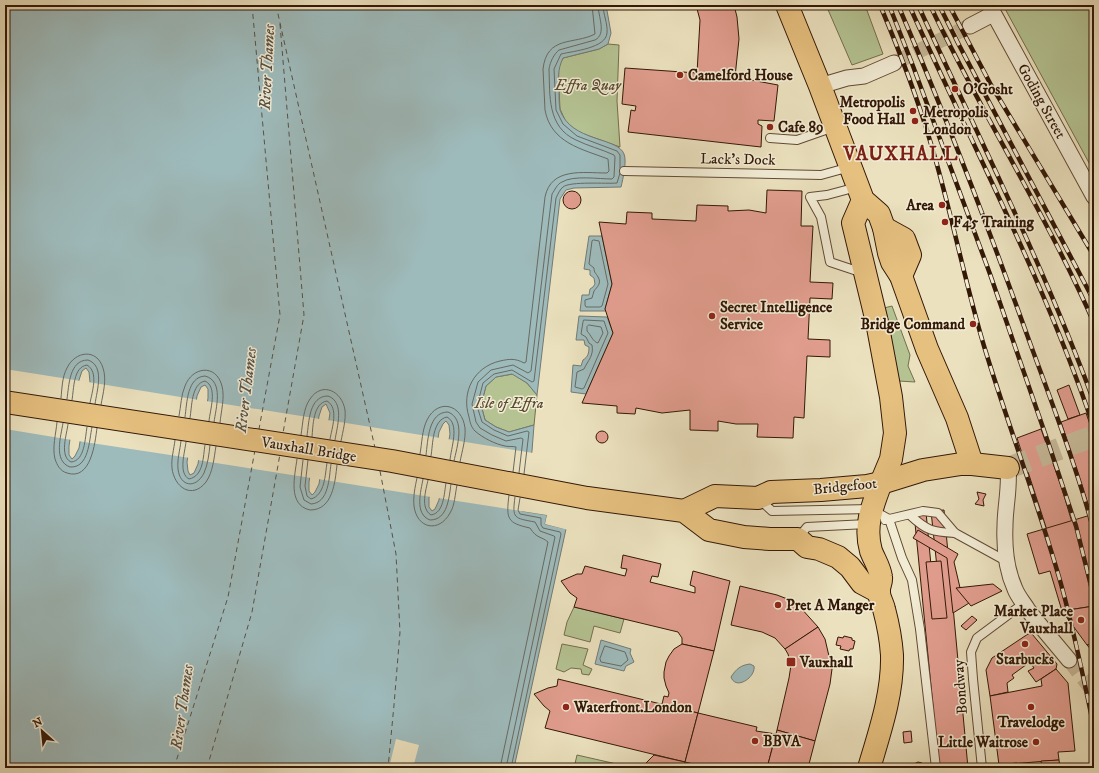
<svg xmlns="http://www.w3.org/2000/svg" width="1099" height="773" font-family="'IM FELL DW Pica',serif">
	<rect width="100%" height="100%" fill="#ebe1be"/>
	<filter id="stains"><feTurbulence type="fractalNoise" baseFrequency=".005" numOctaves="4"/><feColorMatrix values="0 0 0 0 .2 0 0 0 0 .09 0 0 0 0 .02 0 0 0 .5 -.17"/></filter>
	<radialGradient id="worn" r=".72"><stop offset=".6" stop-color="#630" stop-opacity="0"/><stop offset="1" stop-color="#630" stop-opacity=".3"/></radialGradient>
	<!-- green -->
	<g fill="#b5c393" stroke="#746e4d">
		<polygon points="826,5 865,5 883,54 852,65"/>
		<polygon points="1003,5 1094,5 1094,172"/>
		<polygon points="608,44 619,45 617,101 620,147 578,132 566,122 560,109 558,68 563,58 599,49"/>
		<polygon points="892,306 910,355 908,366 915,382 899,381 884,308"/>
		<polygon points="513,374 527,383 537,395 534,425 509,432 496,427 485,420 481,405 486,386 496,377"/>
		<polygon points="574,607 624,619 620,633 594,626 590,642 564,635 567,622"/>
		<polygon points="562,644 588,649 583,665 592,669 589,675 582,674 581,669 571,668 564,672 556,669"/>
		<polygon points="577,755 621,765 621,768 574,768"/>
	</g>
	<!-- water -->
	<g fill="#9ebbbc" stroke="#737a74" fill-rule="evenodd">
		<path d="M 5,5 L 606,5 L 611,33 L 608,44 L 599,49 L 563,58 C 557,71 559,77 559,91 C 559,97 559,104 560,110 C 571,142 618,137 624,154 C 627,161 623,179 621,187 L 574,188 L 566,190 L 560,199 L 537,395 L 527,383 L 512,374 L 496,377 L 486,386 L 481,405 L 485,420 L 496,427 L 509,432 L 534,425 L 532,451 L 522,511 L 547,515 L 545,524 L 566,529 L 514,768 L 5,768 ZM 86,368 L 89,372 L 90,382 L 79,448 L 75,456 L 72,459 L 69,455 L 69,446 L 79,380 L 82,371 ZM 205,385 L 208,389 L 208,398 L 198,464 L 194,473 L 190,475 L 188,471 L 187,462 L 197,396 L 201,387 ZM 326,404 L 330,413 L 319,484 L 315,492 L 312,495 L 309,491 L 309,482 L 319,416 L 322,407 ZM 446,421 L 449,425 L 450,434 L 439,500 L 435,509 L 432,511 L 429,507 L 429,498 L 439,432 L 443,424 Z"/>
		<polygon points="589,236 602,236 612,284 605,309 606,311 580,311 582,295 589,295 590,289 593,287 595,284 594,278 590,275 590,270 584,269"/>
		<path d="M 579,316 L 607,317 L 613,333 L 586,394 L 571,392 L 573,365 L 581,366 L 583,360 C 588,357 589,353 589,347 L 585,345 L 584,340 L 576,340 Z"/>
		<polygon points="601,640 631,649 630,653 634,662 626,666 624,671 595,664"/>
		<path d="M 750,664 L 754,666 C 756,677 736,691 731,677 C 736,669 741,665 750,664 Z"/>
	</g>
	<!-- pier -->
	<g fill="#ebe1be">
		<polygon points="5,369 81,381 72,440 5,429"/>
		<polygon points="88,382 199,400 190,458 78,441"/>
		<polygon points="206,401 320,419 311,478 197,460"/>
		<polygon points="327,420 440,438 431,497 318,479"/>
		<polygon points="447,439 533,453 525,509 548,514 549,515 547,523 567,527 568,530 545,524 547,515 438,498"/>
		<polygon points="396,739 419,745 413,768 389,768"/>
	</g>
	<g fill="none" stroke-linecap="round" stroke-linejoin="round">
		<!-- shore -->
		<g stroke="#686a62" stroke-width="1">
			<path d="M 603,5 C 603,14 608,24 607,33 C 606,48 574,51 561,54 L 554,69 L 556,110 L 563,124 L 577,136 L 617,151 L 620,155 L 620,168"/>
			<path d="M 594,240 L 599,241 L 608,284 L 602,306 L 600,307 L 586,307 L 585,305 L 585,300 L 592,298 C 593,296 593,293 594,291 C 597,287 602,283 598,277 C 596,273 594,273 594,268 L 589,264 L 592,241 Z"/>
			<path d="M 584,320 L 604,321 L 608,333 L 584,388 L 582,389 L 575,387 L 577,372 L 584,369 C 588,360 594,356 592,345 L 589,343 L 586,337 L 581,334 L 583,322 Z"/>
			<path d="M 589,325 L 601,327 L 603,333 L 598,343 C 593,342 591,335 587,331 L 587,327 Z"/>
			<path d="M 61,398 C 62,389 62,377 67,368 C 75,351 97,348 103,368 C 107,380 103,393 101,405"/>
			<path d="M 67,399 C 69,386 69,360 88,360 C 105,366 97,390 95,404"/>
			<path d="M 72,400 C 74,389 73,367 87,365 C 99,372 92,392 90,403"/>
			<path d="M 179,416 C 181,406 181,395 185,386 C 192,367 216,363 222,386 C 225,398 221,411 220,423"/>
			<path d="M 185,417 C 187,403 187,377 205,376 C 224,381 216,408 214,422"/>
			<path d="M 190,418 C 192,407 191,384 205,381 C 218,387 210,410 209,421"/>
			<path d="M 57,422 C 56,434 52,447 55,459 C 57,465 60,471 67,473 C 91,481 95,443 97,428"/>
			<path d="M 63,423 C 61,436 53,461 70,467 C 89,468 89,441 92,427"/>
			<path d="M 68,424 C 67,434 59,456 71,462 C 85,461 85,438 87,427"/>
			<path d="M 301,435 C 303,423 303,409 310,399 C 322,381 342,391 345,410 C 346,420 343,431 341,441"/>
			<path d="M 307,436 C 309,422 309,396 328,396 C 345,402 337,427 335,440"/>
			<path d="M 312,437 C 313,426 313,403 327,401 C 339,408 332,428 330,439"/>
			<path d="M 175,440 C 174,449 171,459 172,468 C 174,487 192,500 206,482 C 213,472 214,458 216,446"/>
			<path d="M 181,441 C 180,450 177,460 178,469 C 180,487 196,489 204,473 C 208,464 209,454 210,445"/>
			<path d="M 186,442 C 185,452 178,473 189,479 C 204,476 203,456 205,445"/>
			<path d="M 420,454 C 422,443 422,430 427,420 C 438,398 462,404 465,428 C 466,439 462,451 460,462"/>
			<path d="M 426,455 C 428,441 428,412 448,412 C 466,419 457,447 454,461"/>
			<path d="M 431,456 C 433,445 432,420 447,417 C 460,424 451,448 450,460"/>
			<path d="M 297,459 C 295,475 287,505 310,510 C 333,510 335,482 337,465"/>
			<path d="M 303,460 L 300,487 L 304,500 L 311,504 C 329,503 329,478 331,464"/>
			<path d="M 308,460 L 305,486 L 307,496 L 311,499 C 325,495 325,475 327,463"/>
			<path d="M 513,472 L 516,447 C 513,446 509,447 505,446 C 495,444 483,438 475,431 C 471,427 470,422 469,417 C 461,392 474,367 500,361 C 509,359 515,358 524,363 L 526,362 L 545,197 C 551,167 583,173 607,173 L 609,171 L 608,159 C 582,149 551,143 545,110 L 543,69 C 547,35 574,45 595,34 L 592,5"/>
			<path d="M 519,473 L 523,439 L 521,438 L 506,441 L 492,435 L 480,428 L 476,422 L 472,404 L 478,382 L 491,370 L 513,365 L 528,373 L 531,371 L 552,194 C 555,190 557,184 562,182 C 573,175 599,179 612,179 L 614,177 L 615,157 L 614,155 C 601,149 588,146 576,140 C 547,127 550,95 549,69 C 550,62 554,54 559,50 L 595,40 C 607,34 598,16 598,5"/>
			<path d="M 524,474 L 529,432 L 527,431 L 508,436 L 494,430 L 482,422 L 477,406 L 483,383 L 494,374 L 512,370 L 532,382 L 534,381 L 556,198 C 558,194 560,189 563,187 C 570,181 607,184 617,183 L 620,173"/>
			<path d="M 417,478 C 415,487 413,497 414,506 C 417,529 439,533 450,513 C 455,505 455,494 457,485"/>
			<path d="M 423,479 C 421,491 414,514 430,520 C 448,520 449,497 451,484"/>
			<path d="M 428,480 C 426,490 420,508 431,515 C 444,513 444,494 446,483"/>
			<polygon points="605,646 625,652 628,660 621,666 601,662 600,659"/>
			<path d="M 500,768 L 548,542 C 541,536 537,539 530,528 C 507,523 506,519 509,495"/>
			<path d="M 506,768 L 555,537 L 554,536 L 540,531 L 535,522 C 514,518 512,519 515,497"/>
			<polyline points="511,768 561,534 560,532 543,528 541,525 541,518 520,514 518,510 520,498"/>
		</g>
		<!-- ferry -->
		<g stroke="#585146" stroke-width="1" stroke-dasharray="5 4" stroke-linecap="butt">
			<polyline points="252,5 280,315 259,429"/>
			<polyline points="276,5 375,448"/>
			<polyline points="278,5 279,14"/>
			<polyline points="280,24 304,315 283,433"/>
			<polyline points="380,471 396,554 400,632 394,705 388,768"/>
			<polyline points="174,768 228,597 255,450"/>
			<polyline points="207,768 252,612 280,454"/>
		</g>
	</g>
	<!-- building -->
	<g fill="#e19d8e" stroke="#331807">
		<polygon points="696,5 734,5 737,17 739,39 735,77 778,85 774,121 758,120 758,124 762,126 761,147 628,132 631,110 635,111 636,106 622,104 625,68 697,73 700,20"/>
		<polygon points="767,190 802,191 801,226 813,226 810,282 833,283 832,299 810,298 808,339 830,340 830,357 807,356 804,418 794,417 793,438 757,437 758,424 736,424 718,421 718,431 690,430 690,410 662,413 636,408 635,414 617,413 617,406 582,403 613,333 605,309 612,284 599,222 626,224 627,212 652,213 652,219 696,221 697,205 728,206 728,211 749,210 766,213"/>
		<circle cx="572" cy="200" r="9"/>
		<polygon points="1069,385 1080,415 1068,419 1057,390"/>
		<polygon points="1086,413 1094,436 1094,522 1061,422"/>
		<polygon points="1041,429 1062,489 1083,559 1059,567 1017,438"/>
		<circle cx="602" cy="437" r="6"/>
		<polygon points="977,492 986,494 983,500 984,506 975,504 979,499"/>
		<polygon points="944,510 968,768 939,768 914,513 926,512 933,587 939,586 931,511"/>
		<polygon points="1094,514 1094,606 1062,611 1050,571 1039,574 1027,534"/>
		<polygon points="918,530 958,554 954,562 961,592 974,600 953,613 947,558 913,538"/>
		<polygon points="623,555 661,564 658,577 652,576 650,582 695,593 695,587 690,585 693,571 730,581 714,651 682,644 682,638 678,632 574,607 577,598 570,593 561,581 577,574 582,574 585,566 625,576 627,569 621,568"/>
		<polygon points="941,561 947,618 932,619 926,562"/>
		<polygon points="993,584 1002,591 971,606 956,588"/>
		<polygon points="740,586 777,595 790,600 800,607 818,627 785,649 775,638 762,632 731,625"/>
		<polygon points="1094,606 1094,644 1087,645 1062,611"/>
		<polygon points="972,616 977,620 966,630 961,626"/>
		<polygon points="818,627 825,639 832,669 830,684 815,741 777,730 789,678 791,665 788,654 785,649"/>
		<polygon points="1028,634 1032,634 1057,664 1056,669 1036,682 1028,671 1034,668 1030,662 1012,675 1014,678 1007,683 1008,692 990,696 986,670 992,658"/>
		<polygon points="844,636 852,638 852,640 855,641 853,649 850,649 849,651 840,649 841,646 836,645 838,637 843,638"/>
		<polygon points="682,644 714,651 698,713 662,704 664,696 668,697 669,693 666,686 664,678 664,672 666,662 669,656 674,649"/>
		<polygon points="1094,644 1094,653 1087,645"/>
		<polygon points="1056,669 1068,683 1075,751 1058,752 1059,760 999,765 990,696 1042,686 1041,679"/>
		<polygon points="558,679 698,713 685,762 545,728 550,711 544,706 534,694 548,688 557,686"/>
		<polygon points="1088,698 1094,704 1094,728"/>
		<polygon points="698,713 757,727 756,731 776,734 767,768 710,768 685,762"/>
		<polygon points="777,730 815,741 808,768 767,768"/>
		<polygon points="911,731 912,742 904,743 903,732"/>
		<polygon points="654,755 685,762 684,768 641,768"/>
		<polygon points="1059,760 1060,768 1042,768 1041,761"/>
		<polygon points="918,762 922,763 924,768 913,768 914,764"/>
		<polygon points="1017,763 1018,768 999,768 999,765"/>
	</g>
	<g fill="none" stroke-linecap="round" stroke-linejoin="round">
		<!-- street-tunnel -->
		<g stroke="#c6b999" stroke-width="15" stroke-dasharray="15 8" stroke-linecap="butt">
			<polyline points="894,63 970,26"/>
			<polyline points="1069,660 1094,692"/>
		</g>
		<!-- highway-tunnel -->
		<polyline stroke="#c6b999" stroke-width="22" stroke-dasharray="22 11" stroke-linecap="butt" points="1008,468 1094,436"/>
		<defs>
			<g id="lane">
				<polyline points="770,138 797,140 834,127"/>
				<polyline points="624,171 821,175 850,167"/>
				<polyline points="857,187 827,195 810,197 821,217 830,262 863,273"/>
				<polyline points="759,499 772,511 871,509 889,519 902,558 912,580 920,629 936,768"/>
				<path d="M 910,515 C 927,531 933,532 955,533"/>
				<polyline points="885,520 923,511 938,513 955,533 1006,561"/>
				<polyline points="798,538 807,527 867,524"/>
				<polyline points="982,768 973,679 971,652 977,638 1024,603"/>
			</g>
			<g id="street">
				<polyline points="989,5 1094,197"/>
				<polyline points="970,26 993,14"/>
				<polyline points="820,86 847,78 864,76 894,63"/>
				<path d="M 1008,468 C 1010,488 1005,507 1005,526 C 1004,548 1006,569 1015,589 C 1018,597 1024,603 1028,610 C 1041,627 1055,643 1069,660"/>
			</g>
			<g id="primary">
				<polyline points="787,5 820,86 863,200 879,214 884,228 889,253 892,262 901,276 927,349 957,418 972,464"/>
				<polyline points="863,200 853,223 877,322 891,397 895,433 891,459 881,483"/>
				<polyline points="884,228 904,239 910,255 901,276"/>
			</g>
			<g id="highway">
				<polyline points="5,402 392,461 587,498 684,511 709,530 744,537 770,539 798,539 807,547 819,549 838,557 850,567 862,583 879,592"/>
				<polyline points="684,511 715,496 758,498 771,492 821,490 867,486 881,483 923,470 961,464 972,464 1008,468"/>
				<path d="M 869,768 C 880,731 893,693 892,655 C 891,640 888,624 884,609 C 883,604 879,598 879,592 C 878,587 882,582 881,577 C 880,568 874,559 871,551 C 864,527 872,506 881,483"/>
			</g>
		</defs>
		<!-- lane casing -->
		<use href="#lane" stroke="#614a35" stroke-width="10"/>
		<!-- street casing -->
		<use href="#street" stroke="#614a35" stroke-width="17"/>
		<!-- primary casing -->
		<use href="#primary" stroke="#331807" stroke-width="24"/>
		<!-- highway casing -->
		<use href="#highway" stroke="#331807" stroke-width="24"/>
		<!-- lane -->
		<use href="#lane" stroke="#f2ecd5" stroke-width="8"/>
		<!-- street -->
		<use href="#street" stroke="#f2ecd5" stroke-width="15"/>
		<!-- primary -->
		<use href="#primary" stroke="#e6c07f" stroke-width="22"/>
		<!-- highway -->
		<use href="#highway" stroke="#e6c07f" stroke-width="22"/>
		<defs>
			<g id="rail">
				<path d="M 880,5 C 899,50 917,96 931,144 C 951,210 964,279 984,346 C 1008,425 1038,503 1061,584 C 1074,631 1084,680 1094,728"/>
				<polyline points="889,5 913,66 990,274 1049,445 1076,526 1094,598"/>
				<path d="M 898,5 C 946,116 989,229 1030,343 C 1053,406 1077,468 1094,532"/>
				<path d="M 909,5 C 972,145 1045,282 1094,428"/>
				<path d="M 918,5 C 978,136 1044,266 1094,402"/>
				<path d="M 930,5 C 981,113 1046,214 1094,323"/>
				<polyline points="939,5 959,45 1094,301"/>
				<polyline points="949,5 991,85 1094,256"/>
			</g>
		</defs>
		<!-- rail casing -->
		<use href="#rail" stroke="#331807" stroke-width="4.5"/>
		<!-- rail -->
		<use href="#rail" stroke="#f2ecd5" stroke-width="3" stroke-dasharray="9" stroke-linecap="butt"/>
	</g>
	<!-- markers -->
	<g fill="#8f2418" stroke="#f2ecd5" stroke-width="1.5">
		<circle cx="680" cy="75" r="4"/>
		<circle cx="955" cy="89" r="4"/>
		<circle cx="913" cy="111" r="4"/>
		<circle cx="915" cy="121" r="4"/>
		<circle cx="770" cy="127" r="4"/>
		<circle cx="942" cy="205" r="4"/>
		<circle cx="945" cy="222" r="4"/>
		<circle cx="712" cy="316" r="4"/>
		<circle cx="973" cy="324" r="4"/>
		<circle cx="778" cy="605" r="4"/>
		<circle cx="1081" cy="620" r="4"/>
		<circle cx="1025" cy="644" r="4"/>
		<rect x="786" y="657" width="10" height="10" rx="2"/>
		<circle cx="566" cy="707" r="4"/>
		<circle cx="1031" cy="707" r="4"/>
		<circle cx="755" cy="741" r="4"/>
		<circle cx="1036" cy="742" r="4"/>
	</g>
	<g text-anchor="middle" stroke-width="3" stroke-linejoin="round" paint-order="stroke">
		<!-- poi labels -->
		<g font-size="15" font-weight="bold" fill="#331807" stroke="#f2ecd5" text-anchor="start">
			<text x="688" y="80">Camelford House</text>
			<text x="963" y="94">O'Gosht</text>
			<text x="905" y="107" text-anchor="end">Metropolis<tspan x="905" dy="17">Food Hall</tspan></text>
			<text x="923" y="117">Metropolis<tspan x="923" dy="17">London</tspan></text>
			<text x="778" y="132">Cafe 89</text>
			<text x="934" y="210" text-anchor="end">Area</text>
			<text x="953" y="227">F45 Training</text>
			<text x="720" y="312">Secret Intelligence<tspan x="720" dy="17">Service</tspan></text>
			<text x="965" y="329" text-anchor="end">Bridge Command</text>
			<text x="786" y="610">Pret A Manger</text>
			<text x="1073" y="616" text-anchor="end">Market Place<tspan x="1073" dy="17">Vauxhall</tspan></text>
			<text x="1025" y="664" text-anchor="middle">Starbucks</text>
			<text x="800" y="667">Vauxhall</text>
			<text x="574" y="712">Waterfront.London</text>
			<text x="1031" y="727" text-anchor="middle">Travelodge</text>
			<text x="763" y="746">BBVA</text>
			<text x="1028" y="747" text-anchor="end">Little Waitrose</text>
		</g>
		<!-- park labels -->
		<g font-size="15" font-style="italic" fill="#5a4b31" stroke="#f2ecd5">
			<text x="588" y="90">Effra Quay</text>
			<text x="509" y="408">Isle of Effra</text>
		</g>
		<!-- street labels -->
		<g font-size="15" fill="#331807" stroke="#f2ecd5">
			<text transform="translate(1042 101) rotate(61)" y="5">Goding Street</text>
			<text transform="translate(738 159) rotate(1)" y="5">Lack's Dock</text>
			<text transform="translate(309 449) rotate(9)" y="5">Vauxhall Bridge</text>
			<text transform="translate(845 486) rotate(-6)" y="5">Bridgefoot</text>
			<text transform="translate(960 687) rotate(-94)" y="5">Bondway</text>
		</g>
		<!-- water labels -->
		<g font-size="16" font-style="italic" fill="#585146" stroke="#f2ecd5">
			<text transform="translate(266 67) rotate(-87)" y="6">River Thames</text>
			<text transform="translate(245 390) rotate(-83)" y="6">River Thames</text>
			<text transform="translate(181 707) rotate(-82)" y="6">River Thames</text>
		</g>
		<!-- district labels -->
		<g font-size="19" font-weight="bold" letter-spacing="1" fill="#7a1f14" stroke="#f2ecd5">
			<text x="901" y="160">VAUXHALL</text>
		</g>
	</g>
	<!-- margin -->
	<rect width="1099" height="773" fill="none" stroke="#ebe1be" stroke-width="20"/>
	<rect x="6" y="6" width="1087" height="761" fill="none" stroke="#331807" stroke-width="2"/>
	<rect x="10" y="10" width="1079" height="753" fill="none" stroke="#331807"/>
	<!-- north arrow -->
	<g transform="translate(42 731) rotate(333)" stroke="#f2ecd5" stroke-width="3" paint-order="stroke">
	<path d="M0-3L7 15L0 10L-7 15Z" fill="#331807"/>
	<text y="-6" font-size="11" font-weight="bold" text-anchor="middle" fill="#331807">N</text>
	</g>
	<rect width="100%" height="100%" filter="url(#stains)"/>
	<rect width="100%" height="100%" fill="url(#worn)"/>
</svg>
